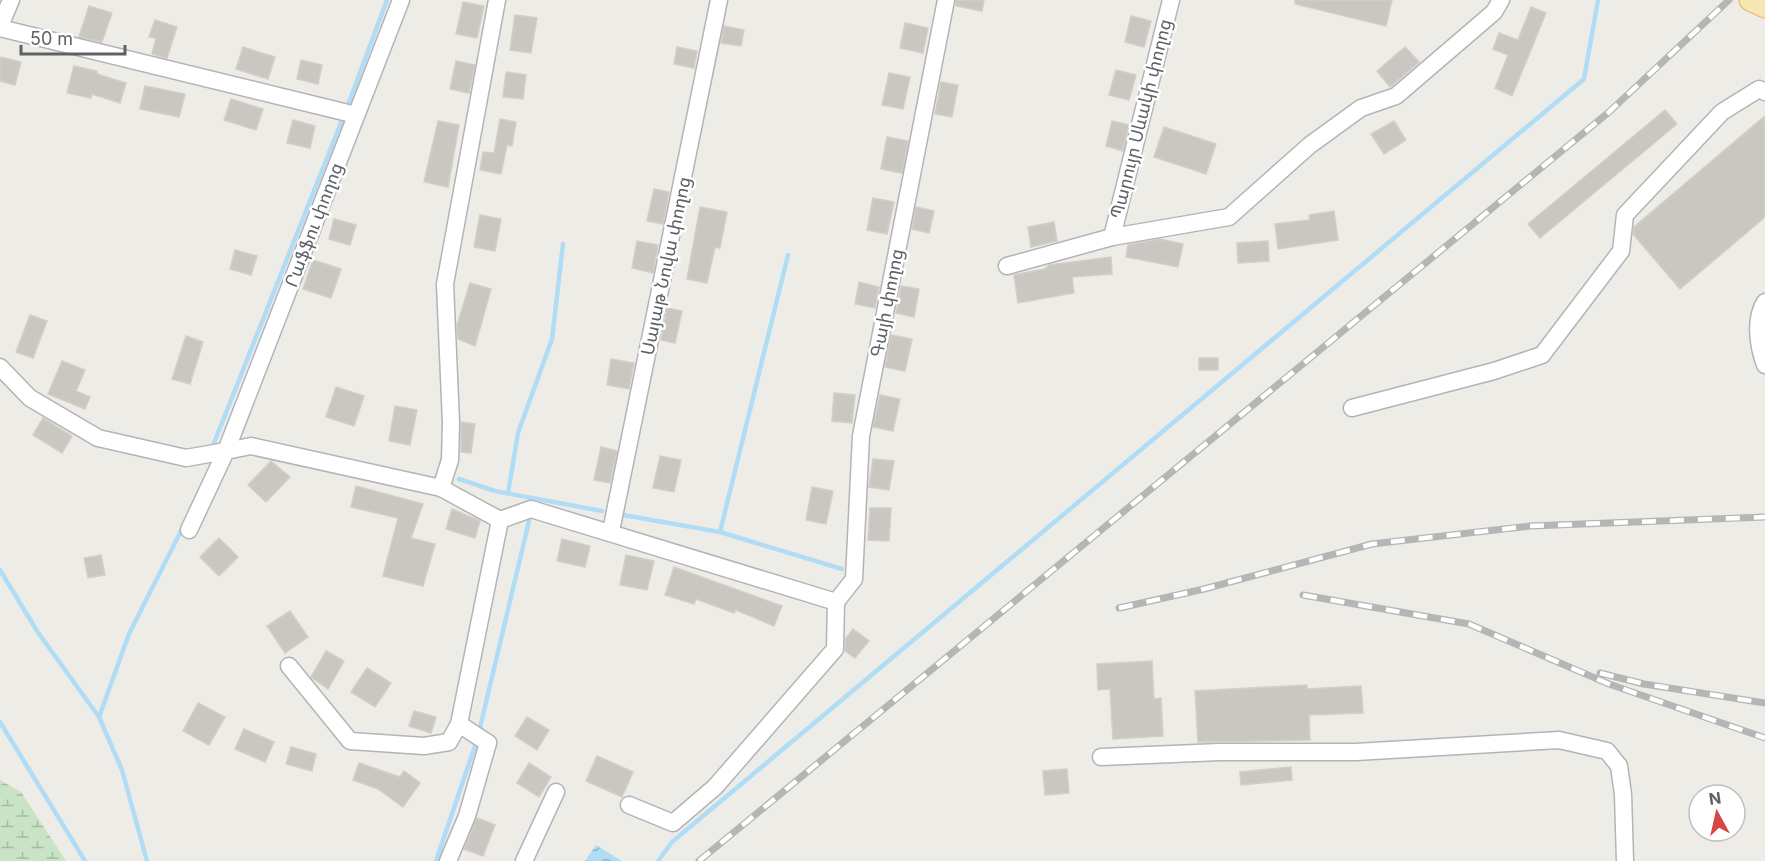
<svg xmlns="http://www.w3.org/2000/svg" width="1765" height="861" font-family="Inter,'Noto Sans Armenian',sans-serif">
	<defs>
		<pattern id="wetland-marsh" width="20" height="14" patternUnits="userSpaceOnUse" patternTransform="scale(1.5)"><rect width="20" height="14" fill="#c8e3c6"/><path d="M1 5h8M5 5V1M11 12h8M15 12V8" fill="none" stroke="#a6bba4"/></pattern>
		<pattern id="water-waves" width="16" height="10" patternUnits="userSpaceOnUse" patternTransform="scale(1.5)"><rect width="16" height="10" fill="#b0dcf6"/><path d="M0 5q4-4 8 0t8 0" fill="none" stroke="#92b6cb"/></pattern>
	</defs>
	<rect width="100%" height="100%" fill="#eeece7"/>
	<!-- wetland -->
	<polygon fill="url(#wetland-marsh)" points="0,780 21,792 66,861 0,861"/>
	<!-- water -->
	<polygon fill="url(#water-waves)" points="596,845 622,861 585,861"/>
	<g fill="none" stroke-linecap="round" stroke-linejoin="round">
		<!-- stream -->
		<g stroke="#b0dcf6" stroke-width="4.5">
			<polyline points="212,448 348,105 387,0"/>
			<polyline points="459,479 495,491 602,511"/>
			<polyline points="508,493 518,433 552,339 563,244"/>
			<polyline points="623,515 720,532 842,569"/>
			<polyline points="720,532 788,255"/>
			<polyline points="0,570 37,631 99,717 122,770 147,861"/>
			<polyline points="99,717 129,634 184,525"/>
			<polyline points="0,722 85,861"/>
			<polyline points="479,732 529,521"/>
			<polyline points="436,861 477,740"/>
			<polyline points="658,861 672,842 1584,79 1598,0"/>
		</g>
	</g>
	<!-- building -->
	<g fill="#cac7c3" stroke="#d3cec6" stroke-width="1.5">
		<polygon points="956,0 984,0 982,11 956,6"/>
		<polygon points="1295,0 1392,0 1386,26 1295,4"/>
		<polygon points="463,2 484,6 477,38 456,34"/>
		<polygon points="89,6 112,13 102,42 79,37"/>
		<polygon points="1531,7 1546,13 1512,96 1495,88 1508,55 1493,49 1499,33 1518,40"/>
		<polygon points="515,15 537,18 531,53 510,50"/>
		<polygon points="1131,16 1151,21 1144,47 1125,42"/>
		<polygon points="155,20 177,27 167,58 152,54 156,38 149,37"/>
		<polygon points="905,23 928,28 923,53 900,48"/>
		<polygon points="724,26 744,30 741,46 721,43"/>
		<polygon points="243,47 275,57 268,79 236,69"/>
		<polygon points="677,47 697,51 694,68 674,64"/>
		<polygon points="1405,47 1419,62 1390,87 1377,71"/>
		<polygon points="0,57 21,62 15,85 0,81"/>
		<polygon points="301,60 322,65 318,84 297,79"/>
		<polygon points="456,61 475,65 469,93 450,89"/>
		<polygon points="74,66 97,71 97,74 126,83 120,103 92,94 91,98 67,93"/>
		<polygon points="1116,70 1136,75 1129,100 1109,95"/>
		<polygon points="506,72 526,75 523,99 503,97"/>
		<polygon points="889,73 910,77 903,109 882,105"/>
		<polygon points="941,82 958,85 952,117 935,114"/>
		<polygon points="145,86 185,94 179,117 140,109"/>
		<polygon points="231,99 263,109 256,130 224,120"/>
		<polygon points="1665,110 1677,124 1540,238 1528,224"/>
		<polygon points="1765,116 1765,217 1680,289 1633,234 1634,227"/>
		<polygon points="500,119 516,122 512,146 507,145 501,174 480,170 483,152 494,153"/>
		<polygon points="293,120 315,126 310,148 287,143"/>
		<polygon points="438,121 459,125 448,187 424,182"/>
		<polygon points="1112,121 1129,125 1123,151 1106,146"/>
		<polygon points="1394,121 1406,140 1384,154 1371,134"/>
		<polygon points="1164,127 1216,144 1206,174 1154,157"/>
		<polygon points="887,137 908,141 902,173 881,169"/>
		<polygon points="654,189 669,192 663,224 647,221"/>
		<polygon points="873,198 894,202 887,234 867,230"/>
		<polygon points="700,207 727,212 720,248 715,247 707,283 687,279"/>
		<polygon points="916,207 934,211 929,233 912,229"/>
		<polygon points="1334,211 1338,240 1278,249 1275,224 1310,220 1309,215"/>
		<polygon points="480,215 501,219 495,251 474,247"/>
		<polygon points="334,219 356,225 350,245 329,239"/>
		<polygon points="1054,222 1057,241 1031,247 1028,227"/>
		<polygon points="1160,239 1183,244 1178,267 1126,257 1128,245"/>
		<polygon points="637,241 658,245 653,273 632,268"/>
		<polygon points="1268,241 1269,261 1238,263 1237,243"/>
		<polygon points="235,250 257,256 251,275 230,269"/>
		<polygon points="1111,257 1112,274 1072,277 1074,293 1018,303 1014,275 1045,269 1049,265"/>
		<polygon points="313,260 341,269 331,298 303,289"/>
		<polygon points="859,282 879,287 875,308 855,304"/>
		<polygon points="470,283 491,289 475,346 458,339 457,325"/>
		<polygon points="901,286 919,289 914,317 896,313"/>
		<polygon points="667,308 682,311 675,343 661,340"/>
		<polygon points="30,315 47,321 33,358 16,352"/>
		<polygon points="891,335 912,339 905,371 885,367"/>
		<polygon points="186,336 203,342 190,384 172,379"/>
		<rect x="1199" y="358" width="19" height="12"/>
		<polygon points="611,359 634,363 629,389 607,385"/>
		<polygon points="62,361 85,370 76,391 90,397 85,409 48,394"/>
		<polygon points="336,387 364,396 354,426 326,417"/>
		<polygon points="834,393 855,395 852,423 832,421"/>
		<polygon points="880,395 900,399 893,431 873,427"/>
		<polygon points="395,406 417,410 410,445 389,441"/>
		<polygon points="43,418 72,436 62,453 33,435"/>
		<polygon points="461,422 475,424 471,453 461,452"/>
		<polygon points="601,447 617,451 610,483 594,480"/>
		<polygon points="660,456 681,460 674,492 653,488"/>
		<polygon points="873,459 894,461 889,490 869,487"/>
		<polygon points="271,461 290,477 266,502 248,485"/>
		<polygon points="356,486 423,504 411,538 435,544 423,586 383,576 398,518 351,507"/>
		<polygon points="812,487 833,491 826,524 806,520"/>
		<polygon points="870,508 891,508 889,541 868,540"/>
		<polygon points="452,509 480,521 475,538 446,529"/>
		<polygon points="219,538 238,557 219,576 200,557"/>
		<polygon points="562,539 590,546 585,567 557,561"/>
		<polygon points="101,555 105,575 88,578 84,558"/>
		<polygon points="626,555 654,561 647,590 620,585"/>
		<polygon points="674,567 782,606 774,626 736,610 734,613 696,599 694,604 665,595"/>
		<polygon points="290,611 308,637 285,653 267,626"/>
		<polygon points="853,629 869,641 855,658 845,651 846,638"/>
		<polygon points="326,651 344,661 328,689 311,677"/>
		<polygon points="1152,661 1154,699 1161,698 1163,736 1113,739 1110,689 1098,690 1097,664"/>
		<polygon points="367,668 391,683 375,707 351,692"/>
		<polygon points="1307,685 1307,689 1361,686 1363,713 1309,715 1310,740 1198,742 1195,691"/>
		<polygon points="198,703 225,717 209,745 183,731"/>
		<polygon points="414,711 436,717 431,733 409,726"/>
		<polygon points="527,717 549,730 537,750 515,736"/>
		<polygon points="244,729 274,742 265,762 235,749"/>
		<polygon points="291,747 316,754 312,771 286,764"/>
		<polygon points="597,756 633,772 622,797 586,781"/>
		<polygon points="359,763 400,777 404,771 420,783 403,807 378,789 353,780"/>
		<polygon points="529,763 551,777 539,797 517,783"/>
		<polygon points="1291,767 1292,780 1241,785 1240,772"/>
		<polygon points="1067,769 1069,793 1045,795 1043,771"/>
		<polygon points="477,818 495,825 483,856 464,849"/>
	</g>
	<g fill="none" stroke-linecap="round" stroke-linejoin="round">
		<defs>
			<g id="minor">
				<polyline points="497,0 445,284 451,423 450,460 441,488 500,520"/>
				<polyline points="0,26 11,0"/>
				<polyline points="0,28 356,115"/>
				<polyline points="1112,237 1229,217 1310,145 1361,108 1396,96 1494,12 1501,0"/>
				<polyline points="1007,266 1112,237 1171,0"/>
				<path d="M 1765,302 C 1754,319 1758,346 1765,365"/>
				<polyline points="0,367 30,398 98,438 186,458 226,451 401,0"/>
				<polyline points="1352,408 1494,371 1542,355 1621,251 1625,215 1722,112 1759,89 1765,92"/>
				<polyline points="500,520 531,509 836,602"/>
				<polyline points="189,530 226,451 251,446 441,488"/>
				<polyline points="611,531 719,0"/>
				<polyline points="836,602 854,579 861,436 946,0"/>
				<polyline points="289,666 350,741 424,746 449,742 459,724 500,520"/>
				<polyline points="1101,757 1220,752 1356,752 1559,740 1607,751 1619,766 1623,794 1625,861"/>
				<polyline points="629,805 673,823 715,787 835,649 836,602"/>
				<polyline points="448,861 467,816 488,743 459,724"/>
				<polyline points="524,861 556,792"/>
			</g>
			<polyline id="major" points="1750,0 1765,7"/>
		</defs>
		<!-- minor casing -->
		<use href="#minor" stroke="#b2b4b7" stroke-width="19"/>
		<!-- major casing -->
		<use href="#major" stroke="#e2b96c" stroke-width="23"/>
		<!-- minor -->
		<use href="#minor" stroke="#fff" stroke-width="16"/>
		<!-- major -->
		<use href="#major" stroke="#f6e7b4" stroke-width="21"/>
		<defs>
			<g id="rail">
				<polyline points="1303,595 1469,624 1609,684 1765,738"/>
				<polyline points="1119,608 1204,589 1372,544 1530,526 1765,517"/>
				<polyline points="1600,673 1644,684 1765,703"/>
				<polyline points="699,861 1609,112 1729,0"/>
			</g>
		</defs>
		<!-- rail casing -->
		<use href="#rail" stroke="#b4b5b5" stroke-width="7"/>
		<!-- rail -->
		<use href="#rail" stroke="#fff" stroke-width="4.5" stroke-dasharray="14" stroke-linecap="butt"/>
	</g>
	<g text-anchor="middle" stroke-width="5" stroke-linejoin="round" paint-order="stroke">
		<!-- street labels -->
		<g font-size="18" fill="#5e6265" stroke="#fff">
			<text transform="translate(1141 119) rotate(-76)" y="6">Պարույր Սևակի փողոց</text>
			<text transform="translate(314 225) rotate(-69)" y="6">Րաֆֆու փողոց</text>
			<text transform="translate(666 266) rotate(-78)" y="6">Սայաթ Նովա փողոց</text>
			<text transform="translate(887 303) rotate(-79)" y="6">Գայի փողոց</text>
		</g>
	</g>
	<!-- north arrow -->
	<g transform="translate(1717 813) rotate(352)"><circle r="28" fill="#ffffff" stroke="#bfc0c1" stroke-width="1.5"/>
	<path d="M0-4.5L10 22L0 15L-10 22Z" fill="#d64745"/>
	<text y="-9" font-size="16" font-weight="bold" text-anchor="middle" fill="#5e6265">N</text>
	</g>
	<!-- scale -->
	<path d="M21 45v9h104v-9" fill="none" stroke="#5e6265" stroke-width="3"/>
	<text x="30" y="45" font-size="18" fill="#5e6265" stroke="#ffffff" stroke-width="4.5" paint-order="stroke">50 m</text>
</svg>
